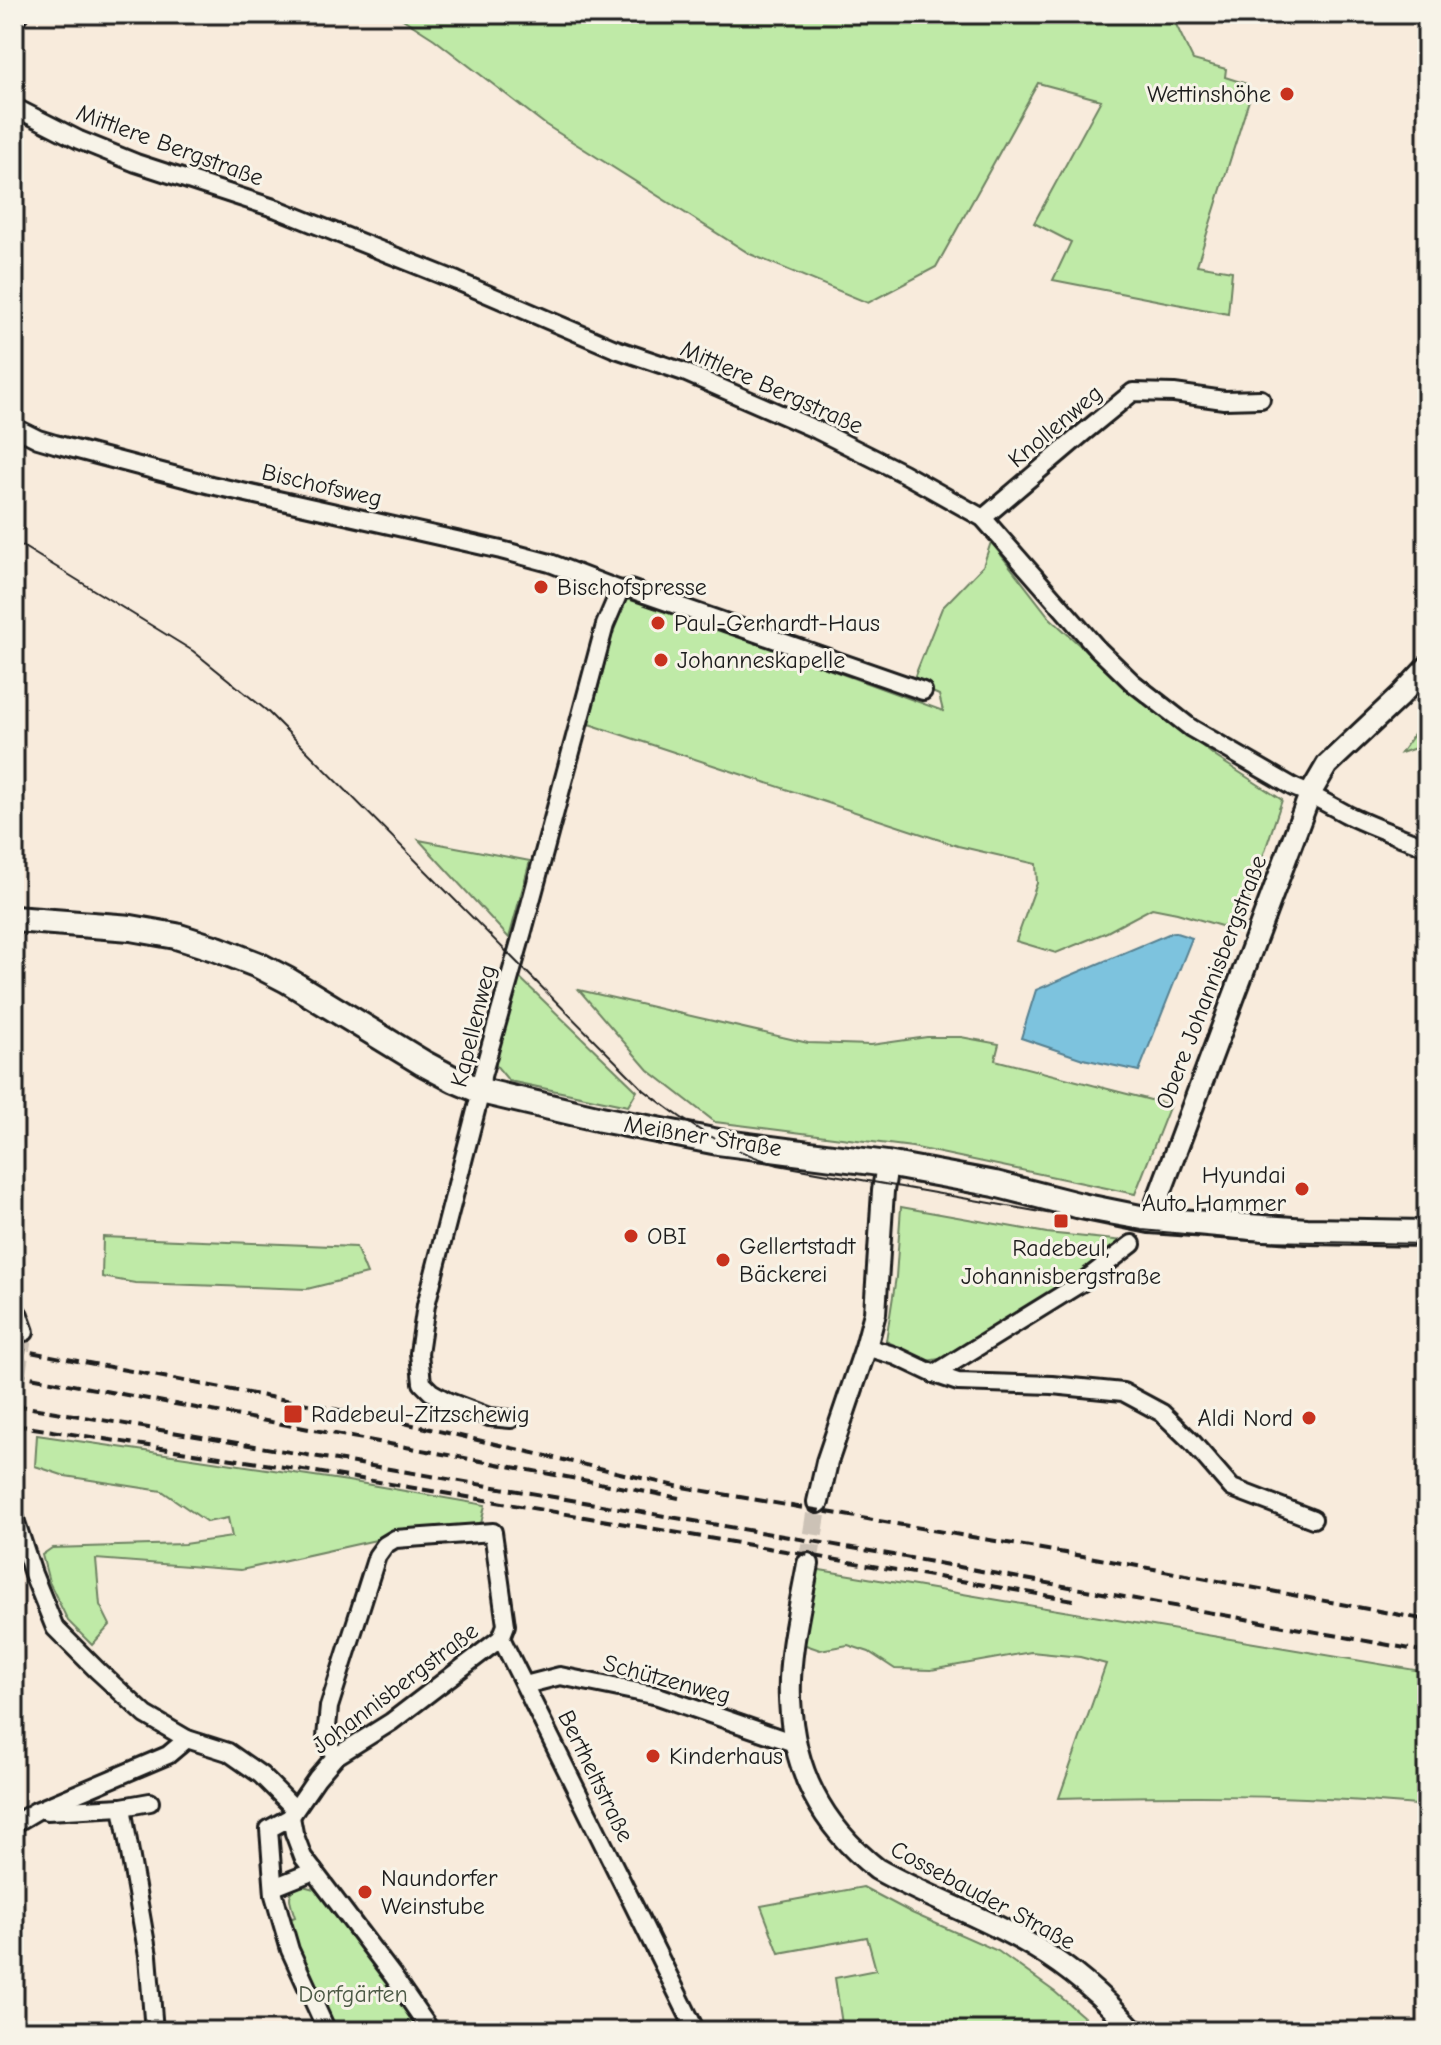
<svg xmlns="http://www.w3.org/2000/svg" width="1441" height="2045" font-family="'Comic Neue',sans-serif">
	<rect width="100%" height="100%" fill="#f8ebdc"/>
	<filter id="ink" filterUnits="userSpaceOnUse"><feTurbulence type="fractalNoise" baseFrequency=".0125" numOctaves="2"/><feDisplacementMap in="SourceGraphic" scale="16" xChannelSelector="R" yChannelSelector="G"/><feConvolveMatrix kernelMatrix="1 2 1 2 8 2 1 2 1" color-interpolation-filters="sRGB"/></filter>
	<g filter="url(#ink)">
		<!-- green -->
		<g fill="#bfeaa7" stroke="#6e8362" stroke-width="2">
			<polygon points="395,14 1171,14 1193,60 1226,69 1225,77 1247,84 1250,97 1197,265 1232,271 1228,314 1053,280 1071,242 1034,223 1101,100 1038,83 936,267 868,303 750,254 546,125 434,39"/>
			<polygon points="991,542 1050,618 1121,683 1216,757 1282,800 1238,931 1177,913 1152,908 1107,932 1056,953 1016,941 1037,883 1036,864 958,846 589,724 616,620 622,601 629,596 943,711 939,695 912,683 942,608 983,566"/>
			<polygon points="1427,716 1427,744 1401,753"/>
			<polygon points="419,840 530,861 509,938"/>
			<polygon points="516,974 637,1091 628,1106 509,1081 494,1063"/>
			<polygon points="579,990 808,1043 871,1045 927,1037 961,1037 999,1044 995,1060 1170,1105 1135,1194 912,1147 715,1122 648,1070"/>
			<polygon points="901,1207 1047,1233 1124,1241 1109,1254 945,1358 927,1361 886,1341 896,1277"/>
			<polygon points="103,1237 356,1247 367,1274 307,1289 135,1283 102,1277"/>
			<polygon points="37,1435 348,1481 485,1505 481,1524 460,1534 394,1536 241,1570 96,1559 100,1605 110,1625 92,1645 68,1621 49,1582 42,1555 52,1548 184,1544 232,1537 228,1518 207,1522 162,1491 65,1476 35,1466"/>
			<path d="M 814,1569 L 1427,1672 L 1427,1806 C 1305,1794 1182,1795 1059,1798 L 1106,1664 L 1080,1657 L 1031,1652 L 931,1670 L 895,1669 L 869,1652 L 848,1645 L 820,1650 L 800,1643 Z"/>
			<path d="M 303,1886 L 314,1889 L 327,1903 L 422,2031 L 334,2031 L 298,1953 L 286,1920 L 295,1917 C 290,1902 284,1890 303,1886 Z"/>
			<polygon points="863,1887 912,1913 998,1951 1055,1992 1100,2031 815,2031 812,2025 842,2024 835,1978 876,1970 867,1937 779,1953 761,1906"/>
		</g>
		<!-- water -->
		<polygon fill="#7dc3de" stroke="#568090" stroke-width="2" points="1173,932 1192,938 1139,1071 1083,1059 1021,1038 1036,990"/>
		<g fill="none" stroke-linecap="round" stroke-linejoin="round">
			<!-- minor-tunnel -->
			<polyline stroke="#ccc2b6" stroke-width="16" stroke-dasharray="16 8" stroke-linecap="butt" points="14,1397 25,1332"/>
			<!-- tertiary-tunnel -->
			<polyline stroke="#ccc2b6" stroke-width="20" stroke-dasharray="20 10" stroke-linecap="butt" points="808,1564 818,1502"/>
			<defs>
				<g id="minor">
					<polyline points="14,21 19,14"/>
					<path d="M 14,107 L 79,140 L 136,163 L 277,209 L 457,281 L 613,348 L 684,372 L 817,430 L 903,473 L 983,518 L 1097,648 L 1132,682 L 1191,728 L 1293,787 C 1313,795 1331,806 1350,816 C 1375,828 1401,837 1427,847"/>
					<polyline points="14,427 38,439 55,444 211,485 501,550 550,563 620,590 630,589 923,691"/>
					<polyline points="983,518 1083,433 1133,392 1174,393 1224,400 1261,399"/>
					<polyline points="14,1308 19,1315 25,1332"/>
					<polyline points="866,1347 896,1356 934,1374 958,1382 1052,1385 1123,1392 1162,1413 1192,1442 1232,1488 1313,1519"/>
					<polyline points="934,1374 1081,1283 1132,1244"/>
					<polyline points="511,1419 489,1417 447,1401 431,1392 422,1383 419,1353 426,1305 481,1091 482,1076 523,931 605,625 620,590"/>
					<polyline points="14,1516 33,1574 55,1628 97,1670 146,1715 187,1739 228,1752 261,1775 295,1809"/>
					<polyline points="525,1685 560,1676 658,1696 794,1743"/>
					<polyline points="335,1757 326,1737 329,1707 377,1556 385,1545 395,1539 493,1532 506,1625 501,1638 696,2031"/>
					<polyline points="150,1802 122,1807 148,1956 154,2031"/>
					<polyline points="47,1811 122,1807"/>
					<polyline points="291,1816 317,1778 335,1757 391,1722 501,1638"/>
					<polyline points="291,1817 294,1833 303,1857 393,1976 431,2031"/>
					<polyline points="291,1817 269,1829 274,1895 290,1950 327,2031"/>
					<polyline points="14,1824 36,1811 168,1755 187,1739"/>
					<polyline points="274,1887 314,1871"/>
				</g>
				<g id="tertiary">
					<polyline points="1150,1220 1310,794 1327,765 1400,696 1427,667"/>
					<polyline points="818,1502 827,1462 866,1347 875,1313 883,1191 887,1164"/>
					<path d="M 808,1564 C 800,1608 788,1655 790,1699 C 793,1770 821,1825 877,1869 C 928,1898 986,1917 1036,1948 C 1073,1970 1105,1999 1134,2031"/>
				</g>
				<polyline id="secondary" points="14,919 131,928 176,936 217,949 258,965 287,980 423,1063 455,1080 481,1091 601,1119 718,1142 887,1164 995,1184 1081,1206 1150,1220 1307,1231 1427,1233"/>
			</defs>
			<!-- minor casing -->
			<use href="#minor" stroke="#1c1c1c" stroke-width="22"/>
			<!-- tertiary casing -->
			<use href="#tertiary" stroke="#1c1c1c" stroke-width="26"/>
			<!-- secondary casing -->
			<use href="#secondary" stroke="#1c1c1c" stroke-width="30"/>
			<!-- minor -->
			<use href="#minor" stroke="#f7f3e8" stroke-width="16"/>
			<!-- tertiary -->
			<use href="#tertiary" stroke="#f7f3e8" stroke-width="20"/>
			<!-- secondary -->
			<use href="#secondary" stroke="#f7f3e8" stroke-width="24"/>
			<!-- tram -->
			<path stroke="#1c1c1c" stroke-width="2" d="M 14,541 L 193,651 L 266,710 L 644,1090 C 690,1126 721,1147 778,1165 L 1142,1230 L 1260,1241 L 1427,1244"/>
			<!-- rail -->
			<g stroke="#1c1c1c" stroke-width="4" stroke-dasharray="12 6" stroke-linecap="butt">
				<polyline points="14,1349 387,1419 676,1486 1100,1559 1427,1620"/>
				<polyline points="14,1374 679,1498"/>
				<polyline points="14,1405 888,1554 1427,1652"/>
				<polyline points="14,1425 361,1479 1079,1601"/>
			</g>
		</g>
	</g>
	<!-- markers -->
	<g fill="#c8321e" stroke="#f7f3e8" stroke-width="3">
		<circle cx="1287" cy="94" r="8"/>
		<circle cx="541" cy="587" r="8"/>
		<circle cx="658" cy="623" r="8"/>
		<circle cx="661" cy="660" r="8"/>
		<circle cx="1302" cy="1189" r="8"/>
		<rect x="1053" y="1213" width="16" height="16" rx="4"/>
		<circle cx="631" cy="1236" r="8"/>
		<circle cx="723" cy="1260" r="8"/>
		<rect x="283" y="1404" width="20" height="20" rx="4"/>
		<circle cx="1309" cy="1418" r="8"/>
		<circle cx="653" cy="1756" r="8"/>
		<circle cx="365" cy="1892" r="8"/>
	</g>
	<g text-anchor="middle" stroke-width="6" stroke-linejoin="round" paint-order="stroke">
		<!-- poi labels -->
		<g font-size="24" fill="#1c1c1c" stroke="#f7f3e8" text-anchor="start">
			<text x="1271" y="102" text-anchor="end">Wettinshöhe</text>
			<text x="557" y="595">Bischofspresse</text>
			<text x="674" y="631">Paul-Gerhardt-Haus</text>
			<text x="677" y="668">Johanneskapelle</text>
			<text x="1286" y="1183" text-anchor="end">Hyundai<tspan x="1286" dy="28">Auto Hammer</tspan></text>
			<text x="647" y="1244">OBI</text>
			<text x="739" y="1254">Gellertstadt<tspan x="739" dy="28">Bäckerei</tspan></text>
			<text x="1061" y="1256" text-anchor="middle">Radebeul,<tspan x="1061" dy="28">Johannisbergstraße</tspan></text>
			<text x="311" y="1422">Radebeul-Zitzschewig</text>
			<text x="1293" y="1426" text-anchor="end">Aldi Nord</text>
			<text x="669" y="1764">Kinderhaus</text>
			<text x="381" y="1886">Naundorfer<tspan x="381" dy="28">Weinstube</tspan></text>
		</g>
		<!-- street labels -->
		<g font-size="24" fill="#1c1c1c" stroke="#f7f3e8">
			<text transform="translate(170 145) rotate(20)" y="8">Mittlere Bergstraße</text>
			<text transform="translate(772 387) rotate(24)" y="8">Mittlere Bergstraße</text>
			<text transform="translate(1055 426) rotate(-40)" y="8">Knollenweg</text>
			<text transform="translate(322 485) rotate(13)" y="8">Bischofsweg</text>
			<text transform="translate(1211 982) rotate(-69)" y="8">Obere Johannisbergstraße</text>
			<text transform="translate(473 1026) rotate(-76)" y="8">Kapellenweg</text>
			<text transform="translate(703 1136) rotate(9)" y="8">Meißner Straße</text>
			<text transform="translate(667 1679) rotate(15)" y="8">Schützenweg</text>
			<text transform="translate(395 1688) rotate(-37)" y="8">Johannisbergstraße</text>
			<text transform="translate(596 1776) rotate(64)" y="8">Bertheltstraße</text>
			<text transform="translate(983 1895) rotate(28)" y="8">Cossebauder Straße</text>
		</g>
		<!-- park labels -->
		<g font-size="24" fill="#4d5a46" stroke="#f7f3e8">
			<text x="353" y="2002">Dorfgärten</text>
		</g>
	</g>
	<!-- margin -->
	<rect width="1441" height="2045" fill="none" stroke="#f7f3e8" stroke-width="48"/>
	<rect x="24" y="24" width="1393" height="1997" fill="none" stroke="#1c1c1c" stroke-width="3" filter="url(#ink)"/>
</svg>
